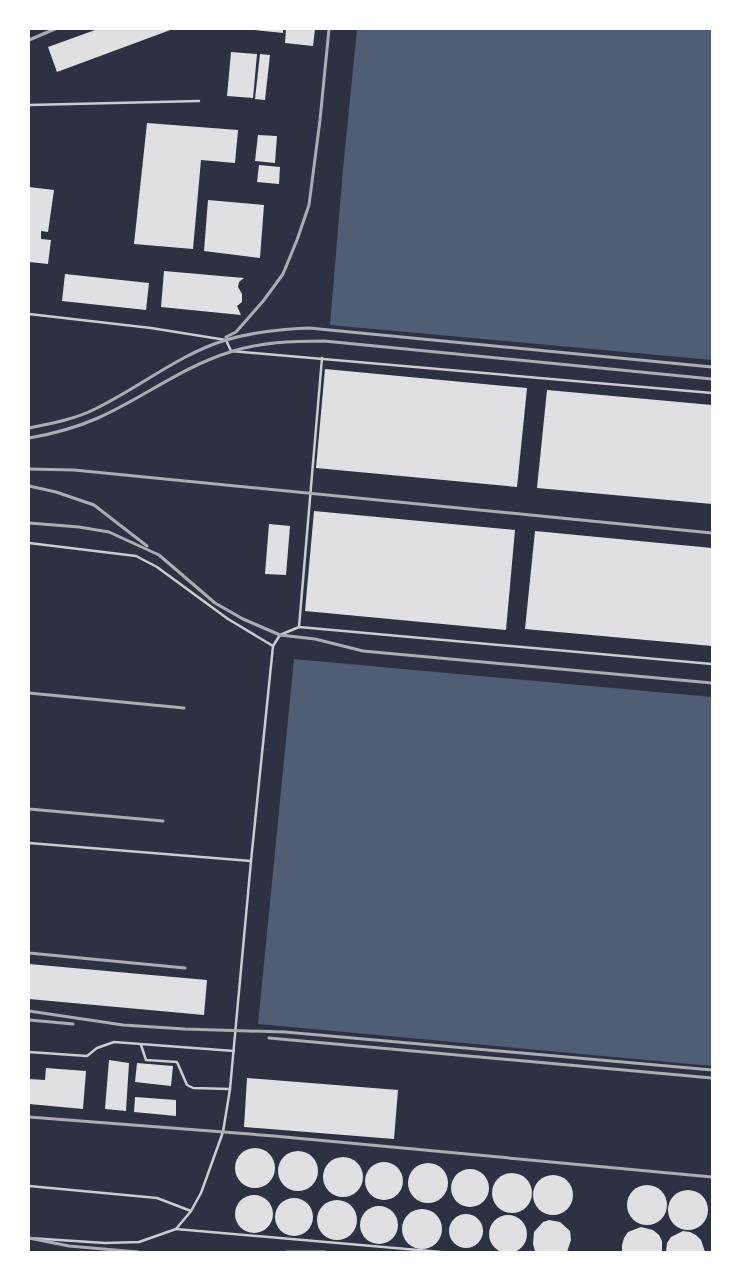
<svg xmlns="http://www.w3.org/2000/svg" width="741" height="1281" font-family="Karla,sans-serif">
	<rect width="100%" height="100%" fill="#2d3142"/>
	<!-- water -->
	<g fill="#4f5d75">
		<polygon points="357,29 712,29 712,360 330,325 343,169"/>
		<polygon points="294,659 712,697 712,1066 258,1024"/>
	</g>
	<!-- building -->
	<g fill="#e0e0e3">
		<polygon points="98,29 173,29 57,72 48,47"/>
		<polygon points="255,29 283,29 283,33 254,30"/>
		<polygon points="286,29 315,29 313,46 285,43"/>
		<polygon points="231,52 257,54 253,98 227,96"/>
		<polygon points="260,54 270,55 265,100 255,99"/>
		<polygon points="147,123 238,130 235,163 201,160 193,249 134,244"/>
		<polygon points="258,135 277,136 275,163 255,161"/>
		<polygon points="259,165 280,167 279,184 257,182"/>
		<polygon points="29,187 54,190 48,232 41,231 41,239 51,240 48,264 29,262"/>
		<polygon points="208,200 264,205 260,258 204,251"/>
		<polygon points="164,271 244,278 239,282 238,287 242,294 242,302 237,306 241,315 161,307"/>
		<polygon points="65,274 149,283 146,310 62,301"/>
		<polygon points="325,369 527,388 517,487 316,468"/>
		<polygon points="547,390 712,405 712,504 537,488"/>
		<polygon points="314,511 515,530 506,630 305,611"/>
		<polygon points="269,524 290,526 286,575 265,574"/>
		<polygon points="535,531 712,548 712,646 525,629"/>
		<polygon points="29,964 207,980 204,1015 29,999"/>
		<polygon points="109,1060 129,1063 126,1111 105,1109"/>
		<polygon points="137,1063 173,1066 171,1086 135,1082"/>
		<polygon points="46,1068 86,1071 83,1109 29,1104 29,1079 45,1080"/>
		<polygon points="247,1078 398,1090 394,1139 244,1127"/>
		<polygon points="135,1097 176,1100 176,1116 134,1112"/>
		<circle cx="255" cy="1168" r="20"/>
		<circle cx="298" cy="1171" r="20"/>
		<circle cx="343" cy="1177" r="20"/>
		<circle cx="384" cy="1181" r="19"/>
		<circle cx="428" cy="1183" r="20"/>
		<circle cx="470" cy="1188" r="19"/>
		<circle cx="512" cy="1193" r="20"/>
		<circle cx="553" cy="1195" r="20"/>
		<circle cx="647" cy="1205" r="20"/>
		<circle cx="688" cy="1210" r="20"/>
		<circle cx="254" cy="1214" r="19"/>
		<circle cx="294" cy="1217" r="19"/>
		<circle cx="337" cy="1220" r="20"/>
		<circle cx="379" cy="1225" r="19"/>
		<circle cx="422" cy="1229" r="20"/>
		<circle cx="466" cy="1231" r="17"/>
		<circle cx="508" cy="1234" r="19"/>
		<polygon points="549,1220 560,1222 570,1231 571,1240 567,1252 537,1252 535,1251 533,1244 534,1232 543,1222"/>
		<polygon points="641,1227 653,1230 659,1235 662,1241 662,1252 622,1252 622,1245 624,1238 628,1232"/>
		<polygon points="683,1231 690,1232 696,1235 701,1240 705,1252 666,1252 667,1243 671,1237"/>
	</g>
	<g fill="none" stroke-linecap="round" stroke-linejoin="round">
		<!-- service -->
		<g stroke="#caccd0" stroke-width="2.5">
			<polyline points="29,105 199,101"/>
			<polyline points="29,314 151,328 226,340 231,351 712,393"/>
			<polyline points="29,543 136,556 157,567 228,619 273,646"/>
			<polyline points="299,627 712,664"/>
			<polyline points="29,843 251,861"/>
			<polyline points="141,1045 146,1060 177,1062 187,1085 193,1088 230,1089"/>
			<polyline points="29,1052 87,1056 97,1048 114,1042 234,1051"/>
			<polyline points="29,1186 157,1198 191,1211"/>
			<polyline points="176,1229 441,1252"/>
			<polyline points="29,1238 105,1243 139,1242 176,1229 191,1211 201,1193 223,1132 230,1089 251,861 273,646 280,635 299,627 322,358"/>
		</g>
		<!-- rail -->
		<g stroke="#abadb3" stroke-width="3">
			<polyline points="29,40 55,29"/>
			<polyline points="226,337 236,332 264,300 283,274 297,240 309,205 320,120 329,29"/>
			<path d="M 29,428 C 49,424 76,419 95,409 C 139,388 179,354 226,340 C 253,332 281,329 309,328 L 712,367"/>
			<path d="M 29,438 C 53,434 75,428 98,418 C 143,398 182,367 230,352 C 261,342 292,341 324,341 L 712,379"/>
			<polyline points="29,469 74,470 712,533"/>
			<polyline points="29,486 56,492 94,505 147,546"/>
			<polyline points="29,523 79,527 109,532 159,555 215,603 243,619 280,635 315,639 363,651 712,683"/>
			<polyline points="29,693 184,708"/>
			<polyline points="29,809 163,821"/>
			<polyline points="29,953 185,968"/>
			<polyline points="29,1011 123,1025 185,1029 285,1032 712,1070"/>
			<polyline points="29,1020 73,1024"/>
			<polyline points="269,1038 712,1078"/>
			<polyline points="29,1117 274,1136 712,1177"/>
			<polyline points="29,1238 69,1246 138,1252"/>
			<polyline points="287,1252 325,1252"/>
		</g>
	</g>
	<!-- border -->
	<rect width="741" height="1281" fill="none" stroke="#ffffff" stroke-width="60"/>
</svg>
